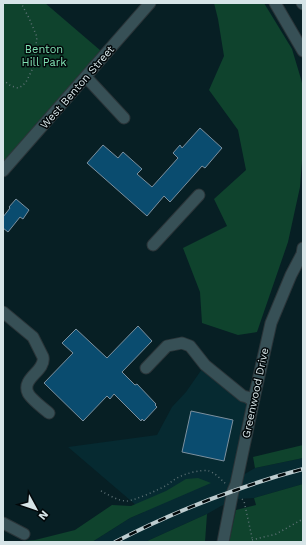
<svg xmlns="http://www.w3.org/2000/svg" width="306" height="545" font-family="'Work Sans',sans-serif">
	<rect width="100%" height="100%" fill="#071f24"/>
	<!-- built -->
	<polygon fill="#062a31" points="202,369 218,383 224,386 252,409 243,475 255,468 303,458 303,484 254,498 238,499 221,506 207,514 145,542 92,542 130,518 144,512 68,447 157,435 172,407 186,392"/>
	<!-- green -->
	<g fill="#0f432d">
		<polygon points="3,3 45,3 101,51 3,163"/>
		<polygon points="214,3 264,3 292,49 301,79 303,87 303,148 300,187 288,242 257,332 238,335 202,323 200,292 183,248 227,226 214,199 246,170 238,130 209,90 224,56 218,19"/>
		<polygon points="303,445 303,458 255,468 253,457"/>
		<polygon points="198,478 211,483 130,518 92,542 11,542 35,540 75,530 112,505 131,506 166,491 186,479"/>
		<polygon points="303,484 303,542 229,542 236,510 256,505 254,498"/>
		<polygon points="207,514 205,542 145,542"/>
	</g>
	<!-- building -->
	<g fill="#0a4c6f" stroke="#7c909e">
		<polygon points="200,128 222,148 205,168 202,166 170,202 164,196 147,216 87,163 103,145 118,158 123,152 142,169 137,174 152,187 178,158 173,153 180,145 182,148"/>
		<polygon points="16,199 29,210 23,219 20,217 8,232 3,228 3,217 10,208 9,207"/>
		<polygon points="138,326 152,341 122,372 135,385 137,384 156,404 155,405 157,407 144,421 142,419 141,421 114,394 110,399 107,396 83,421 44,383 73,353 62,343 76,329 107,358"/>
		<polygon points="191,411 233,420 224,461 182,452"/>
	</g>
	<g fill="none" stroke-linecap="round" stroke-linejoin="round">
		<defs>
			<g id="minor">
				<polyline points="275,3 303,51"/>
				<polyline points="302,3 303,4"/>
				<polyline points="86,77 124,118"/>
				<polyline points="3,171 150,3"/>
				<polyline points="153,245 199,195"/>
				<path d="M 3,312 L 33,337 L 43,357 C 46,371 21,378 28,393 C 31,399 44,409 49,413"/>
				<polyline points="146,368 167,346 182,343 190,346 205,365 243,396 247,397 253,401"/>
				<polyline points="3,523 24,534"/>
				<polyline points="223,542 233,491 236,484 255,394 271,323 291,275 302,254 303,248"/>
			</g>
		</defs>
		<!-- minor casing -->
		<use href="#minor" stroke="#2b3539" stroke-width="13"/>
		<!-- path -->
		<g stroke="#5f7377" stroke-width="1.5" stroke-dasharray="1 3" stroke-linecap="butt">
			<polyline points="3,80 11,86 18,88 22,86 26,82 33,68 37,37 29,18 21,3"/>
			<path d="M 101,491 C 109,495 118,501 127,501 C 136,500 158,490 167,485 C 170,483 173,480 177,478 C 184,474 201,469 209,471 C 217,474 221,480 226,484"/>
			<polyline points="242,499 244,501 253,542"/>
			<polyline points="252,540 276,534 303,519"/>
		</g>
		<!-- minor -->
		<use href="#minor" stroke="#375056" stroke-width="11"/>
		<defs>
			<path id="rail" d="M 115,542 C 154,522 195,504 236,490 C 258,482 280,475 303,469"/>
		</defs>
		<!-- rail casing -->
		<use href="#rail" stroke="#bdcccf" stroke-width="4"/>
		<!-- rail -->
		<use href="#rail" stroke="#02080a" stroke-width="2.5" stroke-dasharray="8" stroke-linecap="butt"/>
	</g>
	<g text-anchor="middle" stroke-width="3" stroke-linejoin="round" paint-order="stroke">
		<!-- park labels -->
		<g font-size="11" fill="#80e1b2" stroke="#02080a">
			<text x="44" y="53">Benton<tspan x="44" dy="13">Hill Park</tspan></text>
		</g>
		<!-- street labels -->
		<g font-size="11" fill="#d6e4e7" stroke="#02080a">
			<text transform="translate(77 87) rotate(-49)" y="4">West Benton Street</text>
			<text transform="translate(255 393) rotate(-78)" y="4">Greenwood Drive</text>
		</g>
	</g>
	<!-- border -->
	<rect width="306" height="545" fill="none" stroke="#d6e4e7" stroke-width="8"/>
	<!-- north arrow -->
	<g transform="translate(36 509) rotate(130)" stroke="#02080a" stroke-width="3" paint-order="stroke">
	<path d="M0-3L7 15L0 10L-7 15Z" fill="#d6e4e7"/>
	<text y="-6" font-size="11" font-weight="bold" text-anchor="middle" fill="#d6e4e7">N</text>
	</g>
</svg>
